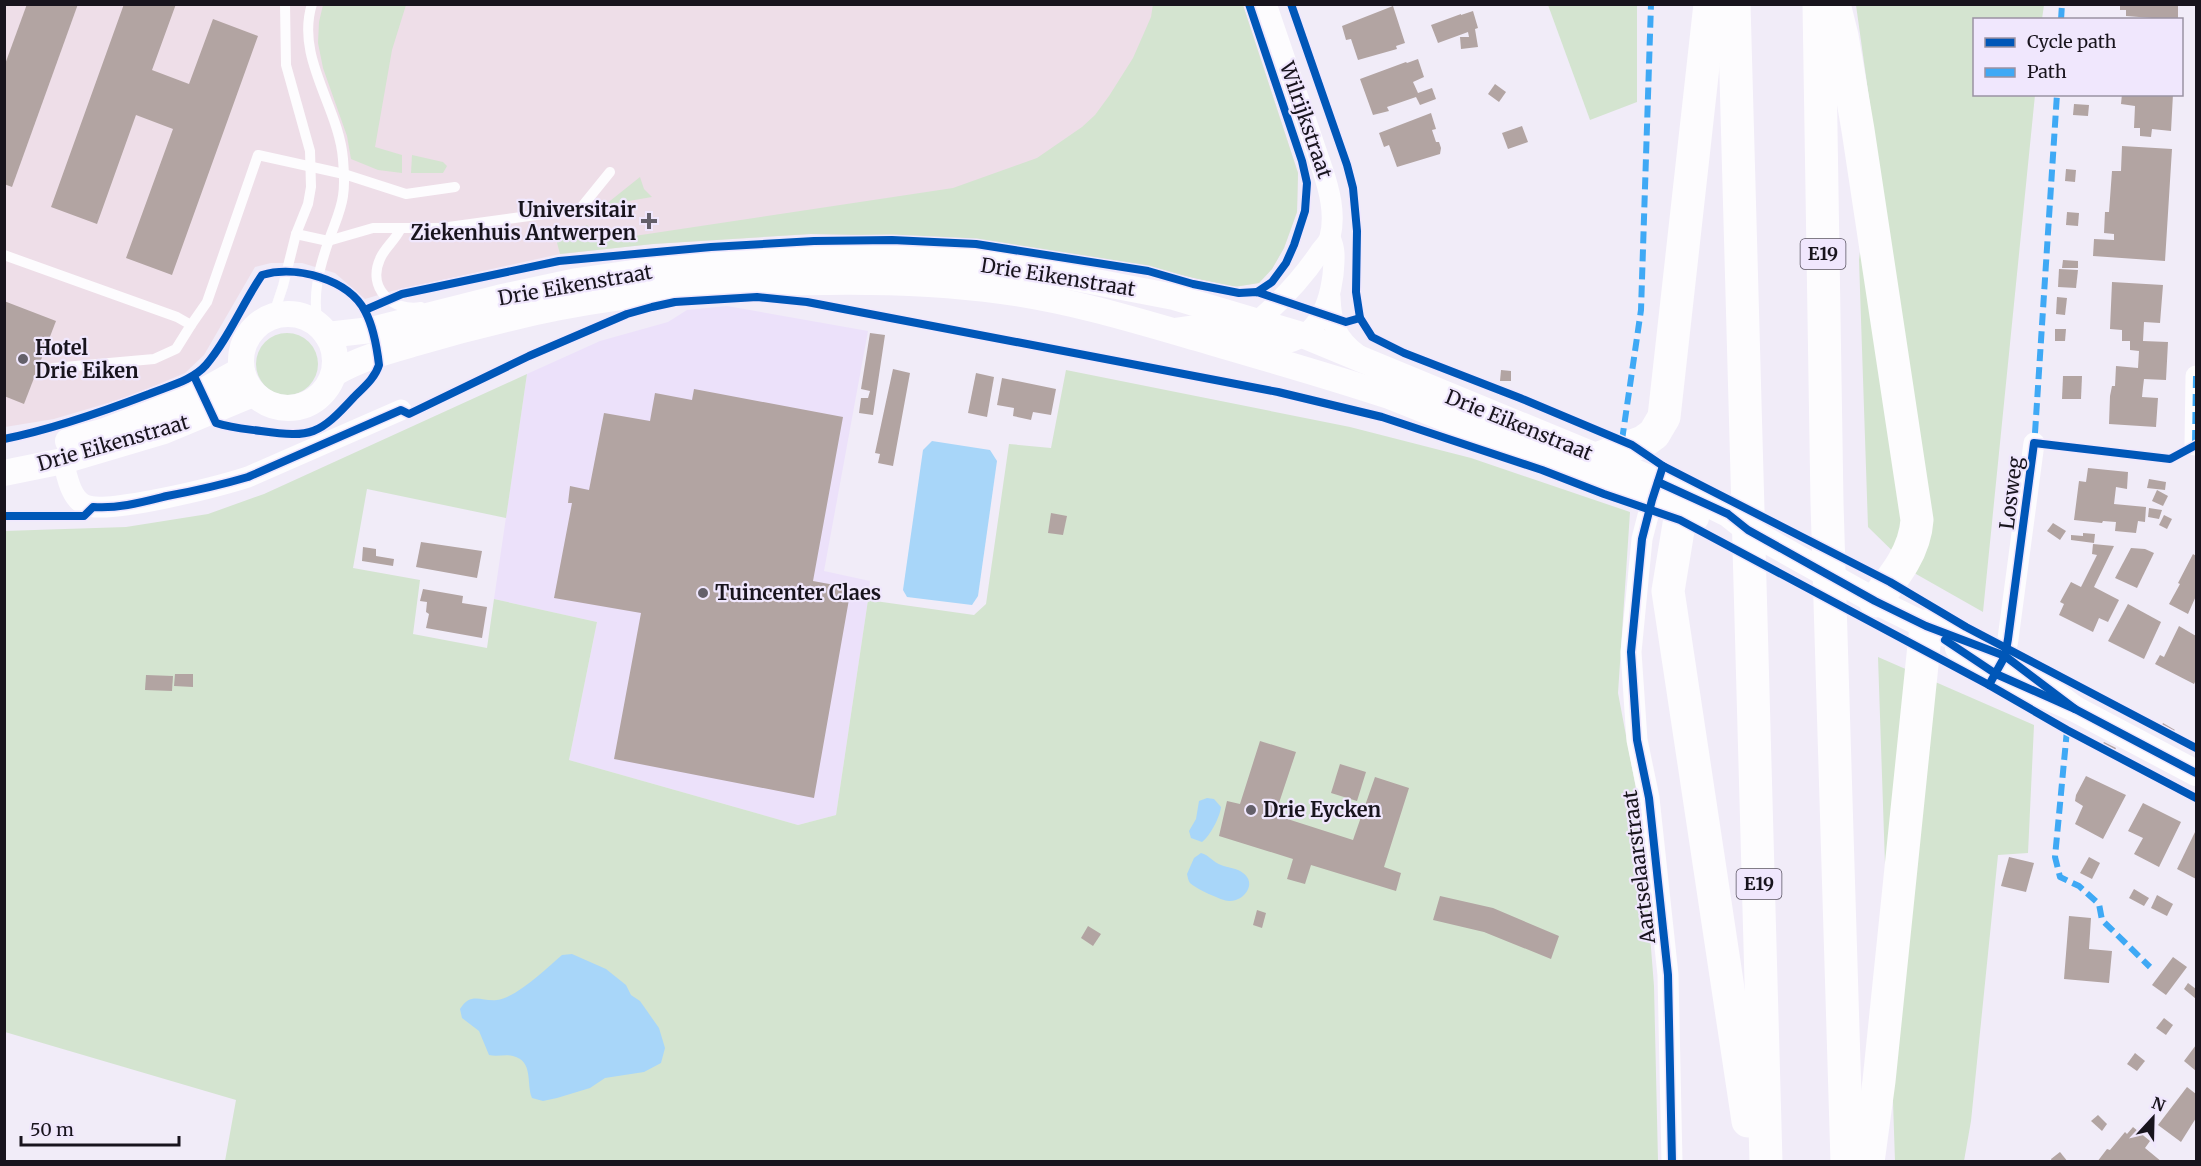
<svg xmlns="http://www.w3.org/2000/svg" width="2201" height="1166" font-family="Merriweather,serif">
	<rect width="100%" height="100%" fill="#f1ecf8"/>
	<!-- built -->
	<polygon fill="#ece1fa" points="727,306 868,331 824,571 870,581 868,600 836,815 798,825 569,760 597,622 494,599 527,374 600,341 668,322 687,310"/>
	<!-- medical -->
	<polygon fill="#eedee8" points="4,5 1243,5 1298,173 1297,212 1284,248 1272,269 1259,283 1234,287 1140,266 982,240 910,236 811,234 653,244 560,254 392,291 365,299 335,273 302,263 271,263 255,267 204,355 185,373 128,397 54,419 5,427"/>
	<!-- green -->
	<g fill="#d4e4d0">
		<polygon points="1153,4 1243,5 1298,173 1297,212 1284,248 1272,269 1259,283 1234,287 1140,266 982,240 916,236 811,234 653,244 560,254 556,239 573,235 587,225 601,241 953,188 1037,158 1082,127 1095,115 1109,96 1133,58 1151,17"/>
		<polygon points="323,5 406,5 392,50 375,147 402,155 402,173 378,170 351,159 347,136 323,68 318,43 319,22"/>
		<polygon points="1548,5 1637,5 1637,102 1590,120"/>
		<polygon points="1856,5 2044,5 2042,19 1974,20 1974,94 2035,95 1983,612 1916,574 1868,527 1859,260 1874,134"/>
		<polygon points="412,155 443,162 447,166 443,173 411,173"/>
		<polygon points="640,177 644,189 652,197 605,205"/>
		<circle cx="287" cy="364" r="31"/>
		<polygon points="1066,370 1350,427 1471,458 1630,512 1618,693 1640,810 1654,986 1658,1161 225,1161 236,1100 5,1032 4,531 126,527 208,514 264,494 527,374 506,518 367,489 353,568 420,580 413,634 487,648 494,599 597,622 569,760 798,825 836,815 868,600 974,615 986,604 1009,444 1051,448"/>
		<polygon points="1878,657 2034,725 2028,853 1998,855 1971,1121 1964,1161 1895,1161"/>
	</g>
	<!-- water -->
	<g fill="#a8d6f9">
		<polygon points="932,441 990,450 997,461 978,596 972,605 907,597 903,590 923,450"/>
		<path d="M 1207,798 L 1214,799 L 1221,807 C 1220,817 1210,836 1202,842 L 1191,838 L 1189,831 L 1196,819 L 1199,801 Z"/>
		<path d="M 1201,853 C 1209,855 1213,862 1221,865 C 1228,868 1237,868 1243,873 C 1258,884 1243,902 1229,901 C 1222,901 1195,888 1190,883 C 1188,880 1188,878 1187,874 L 1194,858 Z"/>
		<path d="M 572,954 L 606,969 L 626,985 L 631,995 L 640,1001 L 659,1028 L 665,1048 L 661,1063 L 644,1072 L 605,1078 L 590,1088 L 557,1098 L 543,1101 L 532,1098 C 526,1084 534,1061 513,1056 C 505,1054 497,1057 489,1055 L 479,1031 L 462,1018 L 460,1009 C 471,991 482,1002 497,1000 C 516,998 548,967 562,955 Z"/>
	</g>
	<!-- building -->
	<g fill="#b2a4a2">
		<polygon points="27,4 78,4 12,187 4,184 4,67"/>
		<polygon points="124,4 176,4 152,70 189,84 213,19 258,36 172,275 126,258 173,129 136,115 97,224 51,207"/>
		<polygon points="2120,4 2178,4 2178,20 2126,16 2126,10 2120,10"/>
		<polygon points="1393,6 1405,43 1396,46 1397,49 1358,60 1351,39 1346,40 1342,26"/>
		<polygon points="1473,11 1478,28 1475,29 1478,47 1461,49 1460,37 1469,37 1468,32 1438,43 1431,25 1461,14 1461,15"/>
		<polygon points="1418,59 1424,77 1413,82 1418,93 1432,88 1436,99 1420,105 1416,97 1387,107 1389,111 1373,115 1360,79 1406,62 1407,63"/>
		<polygon points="1495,84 1506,92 1499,102 1488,94"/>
		<polygon points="2122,94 2173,94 2171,131 2152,129 2151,137 2140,136 2140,128 2134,128 2135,106 2121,104"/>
		<polygon points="2074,104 2089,105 2088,116 2073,115"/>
		<polygon points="1431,113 1436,129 1432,130 1436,142 1439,142 1441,148 1440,154 1397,167 1389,145 1384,147 1379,133"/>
		<polygon points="1522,126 1528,142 1508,149 1502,133"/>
		<polygon points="2122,146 2172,149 2165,261 2093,256 2094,239 2114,240 2114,234 2104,233 2105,212 2109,212 2112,171 2121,171"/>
		<polygon points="2066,169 2076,170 2075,182 2065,181"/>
		<polygon points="2067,212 2079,213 2078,226 2066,225"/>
		<polygon points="2063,260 2078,261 2078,268 2062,268"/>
		<polygon points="2059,269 2078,270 2076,288 2058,287"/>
		<polygon points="2112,282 2163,285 2160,323 2144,322 2143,341 2168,342 2166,380 2144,379 2143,387 2142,397 2158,398 2156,427 2109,424 2110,396 2112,386 2115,386 2116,366 2138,368 2139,351 2130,350 2130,341 2122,341 2122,330 2110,329"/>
		<polygon points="2057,297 2067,298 2065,315 2056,314"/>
		<polygon points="4,301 56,321 24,404 4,396"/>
		<polygon points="2055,329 2066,329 2065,341 2055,341"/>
		<polygon points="870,333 885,335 873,415 859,413 861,398 868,398 870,391 861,389"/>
		<polygon points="893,369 910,373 893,466 878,463 880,454 875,453"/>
		<polygon points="1501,370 1511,371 1511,381 1500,381"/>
		<polygon points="976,373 994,377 987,417 968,413"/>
		<polygon points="2063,376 2082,376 2081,399 2062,399"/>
		<polygon points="1002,378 1056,389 1051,415 1033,412 1031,420 1013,416 1014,408 997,405"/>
		<polygon points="694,389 843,417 813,581 851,588 814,798 614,759 641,613 554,598 572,503 568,503 570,486 589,490 604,413 650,421 655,393 692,400"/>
		<polygon points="2088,468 2128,472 2127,489 2116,487 2114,504 2146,507 2145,522 2138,521 2136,533 2115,531 2116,522 2103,521 2102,523 2074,520 2079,481 2086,482"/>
		<polygon points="2149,479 2166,482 2165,490 2147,488"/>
		<polygon points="2157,490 2168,496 2163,506 2152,501"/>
		<polygon points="2149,508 2162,510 2159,519 2148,517"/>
		<polygon points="1051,513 1067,516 1063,535 1048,533"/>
		<polygon points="2164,515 2172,519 2167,529 2159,525"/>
		<polygon points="2053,523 2066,531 2060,540 2047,531"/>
		<polygon points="2083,533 2095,534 2094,543 2071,540 2071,535 2083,536"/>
		<polygon points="421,542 482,551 477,578 416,567"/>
		<polygon points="2093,544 2114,546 2094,587 2119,600 2108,622 2099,618 2093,632 2059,615 2064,604 2060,602 2071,582 2081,587 2097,555 2092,554"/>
		<polygon points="363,547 376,549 376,556 394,559 393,566 362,561"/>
		<polygon points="2131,548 2145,549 2154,553 2137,588 2115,578"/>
		<polygon points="2193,554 2196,556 2196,596 2188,614 2169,604 2180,584 2178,583"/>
		<polygon points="423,589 463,596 462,603 487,607 482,638 426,628 429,614 426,612 427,602 420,601"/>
		<polygon points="2128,604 2161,622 2144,659 2108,641"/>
		<polygon points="2179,626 2196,636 2196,680 2194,684 2155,664 2160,655 2164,657"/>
		<polygon points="175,674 193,674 193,687 174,686"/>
		<polygon points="146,675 173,676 172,691 145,690"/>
		<polygon points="2163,723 2175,730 2172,733 2161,727"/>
		<polygon points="1260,741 1296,752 1275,815 1353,840 1375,777 1409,788 1384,867 1401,873 1396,891 1311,865 1305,884 1287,879 1293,859 1219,836 1227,801 1240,804"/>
		<polygon points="2104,742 2116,748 2114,752 2102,745"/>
		<polygon points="1340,764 1366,772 1357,801 1331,793"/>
		<polygon points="2086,776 2126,795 2103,839 2075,824 2083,806 2075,801 2076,795"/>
		<polygon points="2143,803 2181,822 2159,867 2134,854 2143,838 2128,831"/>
		<polygon points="2196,830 2196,879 2177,869"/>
		<polygon points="2009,857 2034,863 2026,892 2001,886"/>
		<polygon points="2089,857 2100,863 2092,879 2080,873"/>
		<polygon points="2134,889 2149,898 2144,906 2129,898"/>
		<polygon points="2157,895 2173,904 2167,916 2151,908"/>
		<polygon points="1440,896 1493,908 1559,936 1551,959 1484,932 1433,920"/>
		<polygon points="1257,910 1266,913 1262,928 1253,925"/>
		<polygon points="2069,916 2091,918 2089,949 2112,951 2109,983 2064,979"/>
		<polygon points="1088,926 1101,934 1093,946 1081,938"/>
		<polygon points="2173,957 2187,967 2166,995 2152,985"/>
		<polygon points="2188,983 2196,989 2196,999 2184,989"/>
		<polygon points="2164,1018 2173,1025 2166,1035 2156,1028"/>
		<polygon points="2196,1045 2196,1071 2184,1061"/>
		<polygon points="2135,1053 2145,1061 2137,1071 2127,1064"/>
		<polygon points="2187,1087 2196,1094 2196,1118 2181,1142 2158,1125"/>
		<polygon points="2098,1115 2107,1124 2102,1131 2091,1121"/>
		<polygon points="2133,1127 2150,1141 2145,1148 2162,1162 2097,1162 2107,1149 2110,1150 2125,1132 2127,1134"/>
		<polygon points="2060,1152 2068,1162 2052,1162 2051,1159"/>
	</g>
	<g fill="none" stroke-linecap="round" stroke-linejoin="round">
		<!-- service -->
		<g stroke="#fdfcfe" stroke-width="10">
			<path d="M 312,4 C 295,58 339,107 343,159 C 344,171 345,184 343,196 C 341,211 334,225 329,240 C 319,268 312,295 318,325"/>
			<path d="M 401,228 C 395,241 385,247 380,259 C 367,288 392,312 421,307"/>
			<polyline points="296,234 328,241 373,228 441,228 580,209 610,172"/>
			<polyline points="4,255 177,317 191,325 207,302 258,155 344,174 406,194 455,187"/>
			<polyline points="273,316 283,286 296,234 308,204 311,187 310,151 286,65 285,4"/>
			<polyline points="53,368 154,359 176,349 191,325"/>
		</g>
		<!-- minor -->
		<g stroke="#fdfcfe" stroke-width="21">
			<path d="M 1330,297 C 1331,324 1336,339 1358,355"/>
			<path d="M 1258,321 C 1282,300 1302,279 1320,252 C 1323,248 1329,242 1330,237 C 1336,214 1329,189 1322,168 L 1266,4"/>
			<path d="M 1172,329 L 1200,325 L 1281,344 C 1316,339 1329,307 1333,275 C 1334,261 1336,251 1330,238"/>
			<polyline points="2196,376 2195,445 2196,445"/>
			<path d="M 63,461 C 67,475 70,498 85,505 C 108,515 220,486 248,477 L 401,410"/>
			<polyline points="1652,500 1642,539 1631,652 1637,740 1649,798 1668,975 1672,1162"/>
			<polyline points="1998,670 2005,656 2008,639 2034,443"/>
		</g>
		<!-- tertiary -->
		<g stroke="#fdfcfe" stroke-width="26">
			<circle cx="288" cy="361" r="47"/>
			<polyline points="327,335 371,330 498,298 577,281 646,271 790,259 864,257 971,262 1023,268 1174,297 1305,336 1683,492 1728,514 1748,530 1875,601 1926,626 2005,656 2075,709"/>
			<path d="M 335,373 C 361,358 388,351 416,343 C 446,334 476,326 506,319 C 588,298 673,289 758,284 C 840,280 921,280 1002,291 C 1069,300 1132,319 1197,338 C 1261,357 1326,375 1389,396 L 1696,518"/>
			<polyline points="68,441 105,431 189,399 241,370"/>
			<polyline points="4,473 63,461 164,431 253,394"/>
			<polyline points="1958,648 1996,674 2075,709 2196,773"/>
		</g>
		<!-- motorway -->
		<g stroke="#fdfcfe" stroke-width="33">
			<polyline points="1734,4 1766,1162"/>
			<polyline points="1819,4 1827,503 1847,1162"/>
			<path d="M 1834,4 L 1842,36 L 1858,130 L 1917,520 C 1915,552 1894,577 1875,601"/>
			<polyline points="1599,458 1643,442 1654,434 1664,417 1710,4"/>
			<polyline points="1688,495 1681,512 1668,591 1748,1121"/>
			<polyline points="1868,1162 1879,1081 1926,626"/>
		</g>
		<!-- quiet -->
		<g stroke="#3fa9f5" stroke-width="6" stroke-dasharray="12 6" stroke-linecap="butt">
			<polyline points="2061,20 2062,4"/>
			<polyline points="2196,376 2195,445 2196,445"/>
			<polyline points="2035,433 2057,94"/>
			<polyline points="1622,440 1641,310 1651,4"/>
			<polyline points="2067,730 2055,857 2060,877 2079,886 2099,904 2102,920 2150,967"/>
		</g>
		<defs>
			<g id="cycleway">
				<polyline points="1249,4 1302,161 1307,183 1305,211 1294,245 1286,263 1272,282 1257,292"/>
				<polyline points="1291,4 1347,165 1353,188 1357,231 1356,292 1360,318 1372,337 1404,353 1520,398 1632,445 1663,466 1890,582 1966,627 2196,748"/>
				<polyline points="365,310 402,294 559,261 711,247 814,241 892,240 976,244 1148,271 1193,284 1239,293 1257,292 1346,322 1360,318"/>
				<path d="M 4,439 C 54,429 102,412 149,394 C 168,386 192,381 206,365 C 229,338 242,304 262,275 C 296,265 348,279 365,311 C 373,326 377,348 379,365 C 375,378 364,387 354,397 C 319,435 312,438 261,431 C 246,429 231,428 216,423 L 194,376"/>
				<polyline points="1663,466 1652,500 1642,539 1631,652 1637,740 1649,798 1668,975 1672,1162"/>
				<polyline points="1658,482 1728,514 1748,530 1875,601 1926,626 2005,656 2075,709"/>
				<path d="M 4,516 L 84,516 L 93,507 C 118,509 143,502 167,496 C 194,491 221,485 248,477 L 401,410 L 409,414 L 529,356 L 627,314 L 652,307 L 675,302 L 757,297 L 807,302 L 1278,392 L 1382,417 L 1542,470 L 1604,494 L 1680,520 L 1989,685 L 2067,730 L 2196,798"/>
				<polyline points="1945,640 1996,674 2075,709 2196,773"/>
				<polyline points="1989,685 2005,656 2008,639 2034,443 2170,459 2196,445"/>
			</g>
		</defs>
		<!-- cycleway casing -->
		<use href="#cycleway" stroke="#f0e7fd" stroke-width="11"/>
		<!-- cycleway -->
		<use href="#cycleway" stroke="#0057b8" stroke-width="8"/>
	</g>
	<!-- markers -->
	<g fill="#64606a" stroke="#f0e7fd" stroke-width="2">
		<path d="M646 212h6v6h6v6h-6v6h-6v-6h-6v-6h6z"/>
		<circle cx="23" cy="359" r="6"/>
		<circle cx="703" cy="593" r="6"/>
		<circle cx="1251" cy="810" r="6"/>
	</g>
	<g text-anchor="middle" stroke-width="4.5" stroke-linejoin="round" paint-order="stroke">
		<!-- shield labels -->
		<g fill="#f0e7fd" stroke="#595360" stroke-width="1.5">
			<rect x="1800.5" y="239" width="45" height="30" rx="4.5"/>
			<rect x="1736.5" y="869" width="45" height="30" rx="4.5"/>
		</g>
		<g font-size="18" font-weight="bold" fill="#18141d">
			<text x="1823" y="260">E19</text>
			<text x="1759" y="890">E19</text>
		</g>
		<!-- street labels -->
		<g font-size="20" fill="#18141d" stroke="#f0e7fd">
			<text transform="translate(1306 120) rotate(71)" y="7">Wilrijkstraat</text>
			<text transform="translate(1058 277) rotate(9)" y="7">Drie Eikenstraat</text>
			<text transform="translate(575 285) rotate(-10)" y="7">Drie Eikenstraat</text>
			<text transform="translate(1519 425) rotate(22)" y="7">Drie Eikenstraat</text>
			<text transform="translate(113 443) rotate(-16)" y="7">Drie Eikenstraat</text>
			<text transform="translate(2011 493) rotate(-83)" y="7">Losweg</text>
			<text transform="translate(1639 867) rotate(-97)" y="7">Aartselaarstraat</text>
		</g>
		<!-- poi labels -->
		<g font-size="20" font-weight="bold" fill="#18141d" stroke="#f0e7fd" text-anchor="start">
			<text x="636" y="217" text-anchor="end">Universitair<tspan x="636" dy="23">Ziekenhuis Antwerpen</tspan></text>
			<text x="35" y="355">Hotel<tspan x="35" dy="23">Drie Eiken</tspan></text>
			<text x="715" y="600">Tuincenter Claes</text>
			<text x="1263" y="817">Drie Eycken</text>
		</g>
	</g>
	<!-- border -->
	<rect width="2201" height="1166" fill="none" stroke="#18141d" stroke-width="12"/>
	<!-- legend -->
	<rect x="1973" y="18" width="210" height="78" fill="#f0e7fd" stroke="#9a93a3" stroke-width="1.5"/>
	<rect x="1985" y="38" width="30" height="9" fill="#0057b8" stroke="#9a93a3" stroke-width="1.5"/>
	<text x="2027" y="48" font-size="18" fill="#18141d">Cycle path</text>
	<rect x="1985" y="68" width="30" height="9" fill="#3fa9f5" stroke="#9a93a3" stroke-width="1.5"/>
	<text x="2027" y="78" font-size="18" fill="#18141d">Path</text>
	<!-- north arrow -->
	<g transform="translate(2153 1118) rotate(22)" stroke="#f0e7fd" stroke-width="4.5" paint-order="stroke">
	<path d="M0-4.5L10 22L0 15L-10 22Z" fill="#18141d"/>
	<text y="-9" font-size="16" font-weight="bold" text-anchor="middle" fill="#18141d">N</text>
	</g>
	<!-- scale -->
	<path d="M21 1136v9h158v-9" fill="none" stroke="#18141d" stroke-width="3"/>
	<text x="30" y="1136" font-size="18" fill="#18141d" stroke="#f0e7fd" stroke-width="4.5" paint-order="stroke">50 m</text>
</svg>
